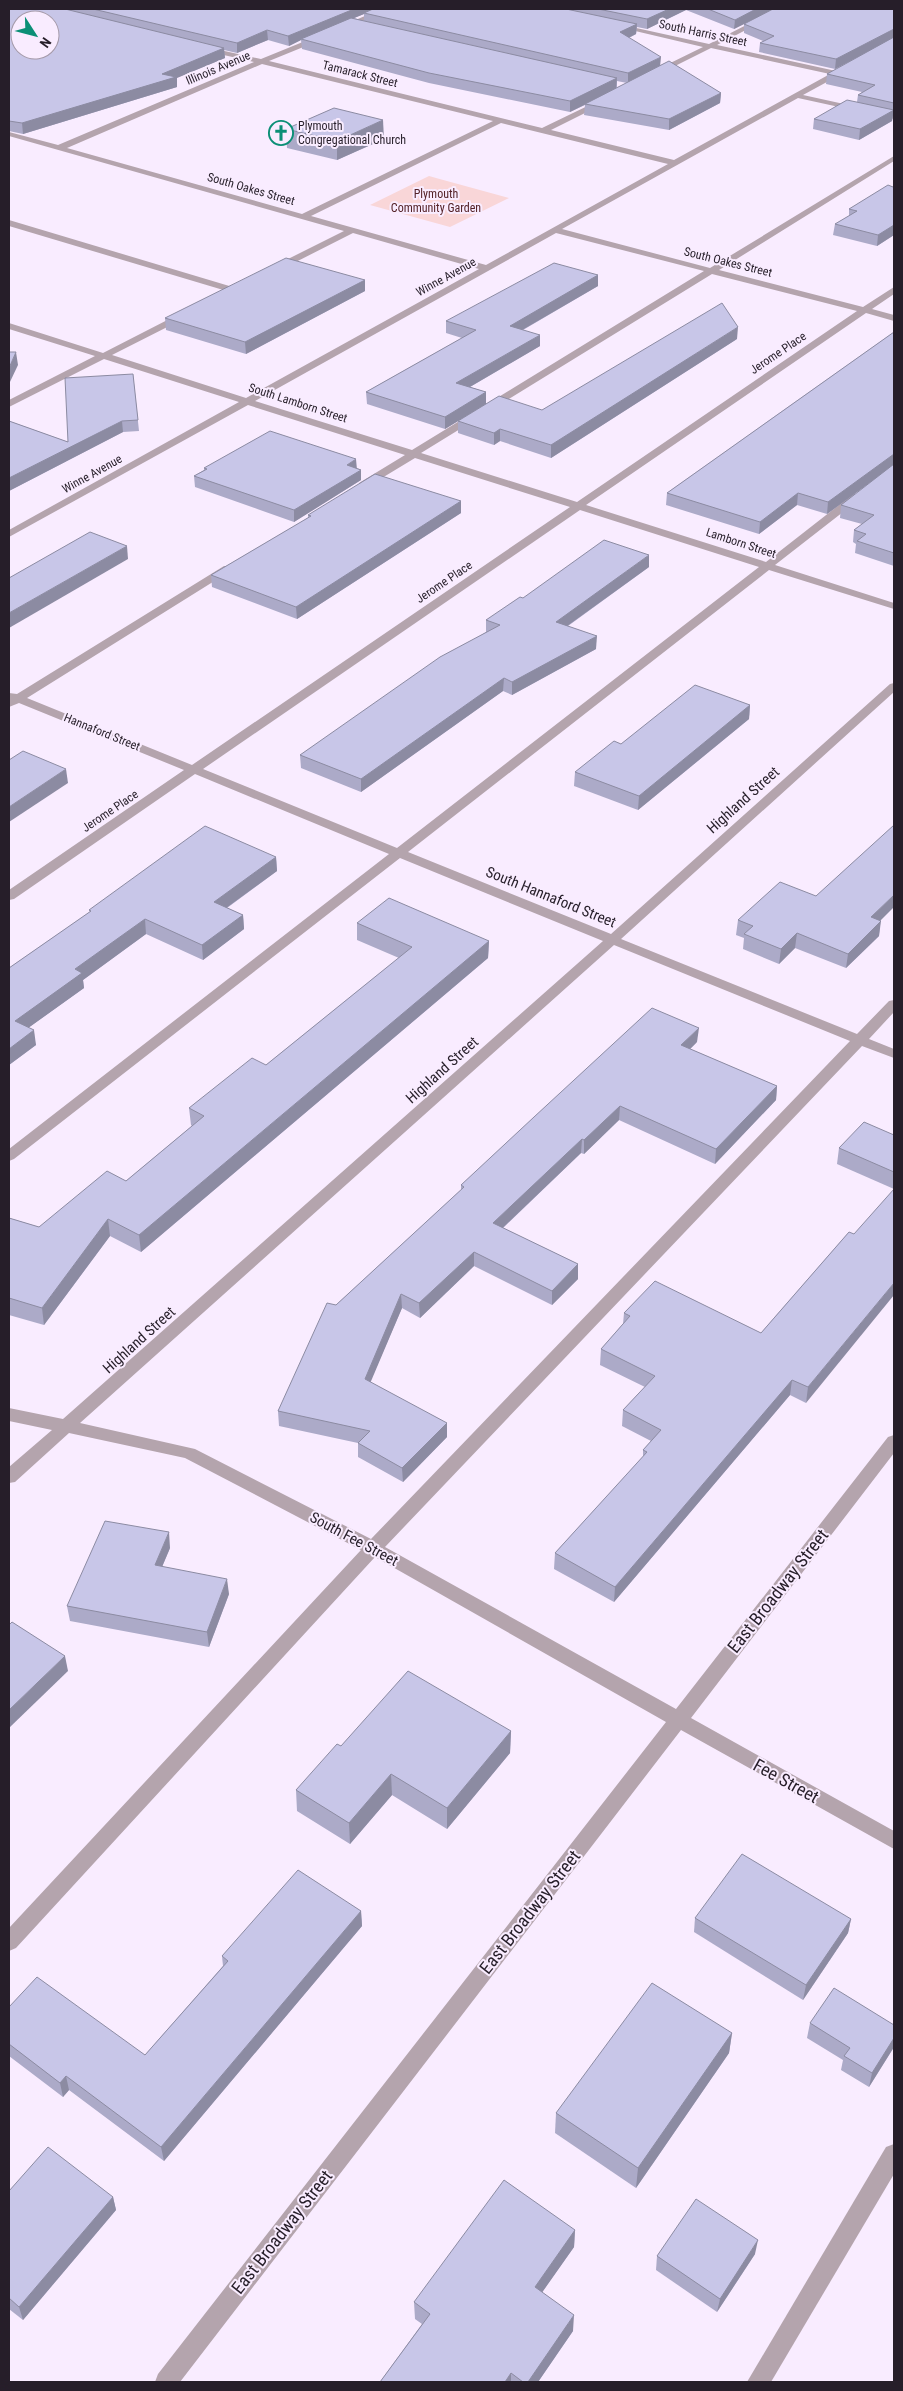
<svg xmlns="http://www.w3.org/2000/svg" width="903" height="2391" font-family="'Roboto Condensed',sans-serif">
	<rect width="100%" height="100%" fill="#f9ecff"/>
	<!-- green -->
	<polygon fill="#f9d6d8" points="429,176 436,178 509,198 450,227 370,205"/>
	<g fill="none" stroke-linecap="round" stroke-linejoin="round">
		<!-- minor -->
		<g fill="#b4a4ad" fill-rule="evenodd">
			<polygon points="381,9 389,9 344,30 337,28"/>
			<path d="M 778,9 L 786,9 L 717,45 L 836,71 L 847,67 L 847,71 L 803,95 L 894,115 L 894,119 L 798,98 L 562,229 L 710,268 L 894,156 L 894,161 L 719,270 L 863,307 L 894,287 L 894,294 L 872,309 L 894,315 L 894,321 L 866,313 L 586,505 L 766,562 L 853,494 L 861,494 L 861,498 L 775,565 L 894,603 L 894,609 L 769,570 L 408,852 L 611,934 L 890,684 L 894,683 L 894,692 L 621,939 L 857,1034 L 889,1001 L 894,1000 L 894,1012 L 869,1039 L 894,1049 L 894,1058 L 862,1046 L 385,1547 L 676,1709 L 888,1437 L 894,1435 L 894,1453 L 691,1718 L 894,1831 L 894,1849 L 681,1730 L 180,2382 L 155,2382 L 158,2374 L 666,1722 L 375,1557 L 16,1948 L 9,1951 L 9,1928 L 361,1550 L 185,1458 L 69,1433 L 15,1482 L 9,1483 L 9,1467 L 52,1430 L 9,1421 L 9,1408 L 63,1419 L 603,941 L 400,858 L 14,1159 L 9,1161 L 9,1149 L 389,854 L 195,774 L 14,899 L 9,900 L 9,890 L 184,770 L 19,703 L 9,707 L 9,693 L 17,694 L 224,566 L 232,566 L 232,570 L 27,698 L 192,765 L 570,507 L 415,458 L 367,487 L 359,487 L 359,483 L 405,455 L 248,405 L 9,537 L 9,530 L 239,402 L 104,359 L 9,407 L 9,400 L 95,356 L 9,329 L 9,323 L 103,353 L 181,313 L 187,313 L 187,317 L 112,355 L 246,398 L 479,269 L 353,233 L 278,271 L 272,271 L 272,267 L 344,231 L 9,136 L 9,132 L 58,145 L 254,62 L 202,50 L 202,46 L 261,59 L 320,35 L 323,39 L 269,61 L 542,128 L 602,99 L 605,99 L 605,103 L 551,130 L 674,160 L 830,74 L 711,48 L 655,76 L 652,76 L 652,72 L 703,47 L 614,26 L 618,24 L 709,44 ZM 262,64 L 493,121 L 302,214 L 67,148 ZM 501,123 L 668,164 L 486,265 L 311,216 ZM 556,233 L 704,271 L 412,450 L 255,401 ZM 712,274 L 857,311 L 577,502 L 421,453 ZM 580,510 L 759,567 L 397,848 L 203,769 ZM 614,945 L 850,1041 L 371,1539 L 195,1449 L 80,1423 Z"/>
			<polygon points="9,220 236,288 237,290 230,292 9,226"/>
			<polygon points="894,2144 894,2174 771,2382 747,2382 886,2147"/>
		</g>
	</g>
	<!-- wall -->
	<g fill="#acaac8" fill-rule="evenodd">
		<path d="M 9,9 L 894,9 L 894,113 L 893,113 L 892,121 L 859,140 L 813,129 L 814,119 L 857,102 L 858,95 L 862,92 L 826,84 L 827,74 L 857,58 L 835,69 L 759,52 L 760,43 L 763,41 L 744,33 L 744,24 L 734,29 L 686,10 L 647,29 L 637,27 L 636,34 L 629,38 L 660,66 L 721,93 L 720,103 L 669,130 L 584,115 L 585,105 L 570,112 L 429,83 L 302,49 L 301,40 L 289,46 L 268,40 L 237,53 L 224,50 L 225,58 L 176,78 L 177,87 L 23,134 L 9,131 ZM 364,14 L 364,21 L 354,18 ZM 617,81 L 627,83 L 617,88 Z"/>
		<polygon points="286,129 384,139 337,160 287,148"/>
		<polygon points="894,186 894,235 877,246 833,235 835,224 849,216 849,209"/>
		<polygon points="598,275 598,286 523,330 540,346 470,387 486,392 486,404 445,429 367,404 366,392 462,338 446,333 446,321"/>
		<polygon points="365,280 365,291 246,354 166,330 165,318"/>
		<polygon points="894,332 894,566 855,553 856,544 853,542 854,530 862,524 840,518 841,505 890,468 827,514 797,505 759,534 666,505 667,493"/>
		<polygon points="737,339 551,458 500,441 494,445 458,433 458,421 542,410"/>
		<polygon points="133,374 139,431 123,432 9,491 9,421 68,442"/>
		<polygon points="204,468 357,468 361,470 361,480 294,522 195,487 194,476 204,470"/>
		<polygon points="461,501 461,513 297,619 212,587 211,575 308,518 308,515"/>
		<polygon points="649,567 568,626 596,649 512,695 503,691 361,792 301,768 300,755 486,632 486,620 523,598"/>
		<polygon points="750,705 749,719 638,810 574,786 575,772"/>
		<polygon points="276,857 277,871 227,908 243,915 244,929 203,960 146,934 83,980 84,988 28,1028 36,1045 9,1065 9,968 90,912 89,910"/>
		<polygon points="738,920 880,921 879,936 846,968 795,948 779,964 743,949 744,938 736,935"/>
		<polygon points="357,923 489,941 488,958 141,1252 110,1236 44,1325 9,1315 9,1218 39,1227 126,1181 192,1126 191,1125 189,1108 266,1065 399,958 357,940"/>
		<polygon points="697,1042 690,1049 777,1086 776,1100 715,1164 619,1120 584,1154 581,1153 503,1228 578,1264 578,1279 552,1305 474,1266 420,1318 402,1308 370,1382 447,1437 403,1482 358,1457 358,1443 279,1426 278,1411 336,1305 461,1190 461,1185"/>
		<polygon points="894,1135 894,1189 837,1164 839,1148"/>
		<polygon points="849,1232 806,1403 790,1395 614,1602 554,1569 555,1553 643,1457 643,1450 651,1441 622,1426 623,1410 645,1387 600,1365 601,1349 623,1324 624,1313 761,1333"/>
		<polygon points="170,1548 162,1567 229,1594 209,1647 70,1621 67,1606"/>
		<polygon points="511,1731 510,1753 447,1829 392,1795 350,1844 297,1811 296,1790 341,1746"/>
		<polygon points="361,1911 362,1926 164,2161 69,2090 63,2097 9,2056 9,2007 145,2055 223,1966 222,1956"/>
		<polygon points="695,1918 851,1919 848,1933 803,2000 694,1932"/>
		<polygon points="810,2023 894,2025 894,2047 869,2087 841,2070 843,2060 807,2038"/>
		<polygon points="732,2033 729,2053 636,2188 555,2133 556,2113"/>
		<polygon points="9,2191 113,2197 116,2210 23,2320 9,2309"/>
		<polygon points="575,2230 574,2247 542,2292 573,2331 538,2382 380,2382 422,2324 415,2319 414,2302"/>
		<polygon points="755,2254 717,2312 656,2270 657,2256"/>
	</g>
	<!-- shaded-wall -->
	<g fill="#8c8ba2">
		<polygon points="354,9 377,9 364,13 364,14 303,39 301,39 301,40 289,46 288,36"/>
		<polygon points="669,9 687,9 686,10 647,29 647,19"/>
		<polygon points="756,9 774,9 734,29 735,20"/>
		<polygon points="637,24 636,34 620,42 620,32"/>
		<polygon points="894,29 894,38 835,69 836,59"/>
		<polygon points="267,30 268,40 237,53 237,43"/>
		<polygon points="224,48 225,58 177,78 177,87 23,134 22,123 162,74"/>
		<polygon points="661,57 660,67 628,83 628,73"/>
		<polygon points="617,78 616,89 570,112 570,101"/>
		<polygon points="721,93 720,103 669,130 669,119"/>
		<polygon points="894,110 892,121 859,140 860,129"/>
		<polygon points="383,120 384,139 337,160 337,141"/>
		<polygon points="894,225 894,235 877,246 878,235"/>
		<polygon points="598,275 598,286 510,337 510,326"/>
		<polygon points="365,280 365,291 246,354 245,342"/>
		<polygon points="738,327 737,339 551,458 551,445"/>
		<polygon points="540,335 540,346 456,395 456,383"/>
		<polygon points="16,352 18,365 9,384 9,368"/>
		<polygon points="486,392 486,404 445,429 445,417"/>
		<polygon points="122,421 123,432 9,491 9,478"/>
		<polygon points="500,429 500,441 494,445 494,433"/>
		<polygon points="894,454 894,465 827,514 828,502"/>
		<polygon points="356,459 357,470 347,465"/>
		<polygon points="361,470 361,480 294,522 294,510"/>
		<polygon points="798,493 797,505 759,534 760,522"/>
		<polygon points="461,501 461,513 297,619 296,607"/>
		<polygon points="127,546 128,559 9,628 9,613"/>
		<polygon points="649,555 649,567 556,634 556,622"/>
		<polygon points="597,636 596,649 512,695 512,682"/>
		<polygon points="504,678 503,691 361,792 361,779"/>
		<polygon points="750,705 749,719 638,810 639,796"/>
		<polygon points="66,769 68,783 9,822 9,807"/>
		<polygon points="276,857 277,871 215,916 214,902"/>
		<polygon points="894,895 894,907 869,932 871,917"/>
		<polygon points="243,915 244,929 203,960 202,945"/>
		<polygon points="145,919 146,934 83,980 84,988 17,1036 15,1021 75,969"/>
		<polygon points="881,921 879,936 846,968 848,954"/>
		<polygon points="797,933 795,948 779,964 781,949"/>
		<polygon points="489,941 488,958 141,1252 139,1235"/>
		<polygon points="699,1028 697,1042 680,1059 681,1045"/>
		<polygon points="34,1030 36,1045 9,1065 9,1049"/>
		<polygon points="777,1086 776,1100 715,1164 716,1149"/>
		<polygon points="620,1106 619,1120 584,1154 584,1140"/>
		<polygon points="582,1139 581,1153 493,1237 493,1223"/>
		<polygon points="108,1219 110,1236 44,1325 42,1308"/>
		<polygon points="474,1252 474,1266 420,1318 419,1303"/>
		<polygon points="578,1264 578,1279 552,1305 552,1291"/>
		<polygon points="894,1283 894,1295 806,1403 808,1387"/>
		<polygon points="401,1294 402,1308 366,1393 365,1379"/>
		<polygon points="792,1380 790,1395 614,1602 615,1587"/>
		<polygon points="447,1423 447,1437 403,1482 402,1468"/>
		<polygon points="169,1532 170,1548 156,1581 155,1565"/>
		<polygon points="227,1579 229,1594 209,1647 207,1632"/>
		<polygon points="65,1656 68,1671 9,1728 9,1710"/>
		<polygon points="511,1731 510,1753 447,1829 447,1808"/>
		<polygon points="391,1774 392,1795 350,1844 349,1823"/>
		<polygon points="361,1911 362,1926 164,2161 161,2147"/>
		<polygon points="851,1919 848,1933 803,2000 806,1985"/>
		<polygon points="732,2033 729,2053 636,2188 638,2168"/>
		<polygon points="894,2038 894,2047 869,2087 872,2073"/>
		<polygon points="66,2076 69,2090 63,2097 60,2083"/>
		<polygon points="113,2197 116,2210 23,2320 19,2307"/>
		<polygon points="575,2230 574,2247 534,2304 535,2287"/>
		<polygon points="758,2240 755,2254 717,2312 720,2299"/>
		<polygon points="574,2315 573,2331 538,2382 528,2382"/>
		<polygon points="511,2373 511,2382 505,2382"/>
	</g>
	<!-- building -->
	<g fill="#c8c6e8" stroke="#8c8ba2" fill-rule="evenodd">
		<path d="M 9,9 L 65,9 L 224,48 L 162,74 L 176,77 L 22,123 L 9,121 ZM 20,20 L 50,20 L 50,50 L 20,50 Z"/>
		<polygon points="93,9 354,9 288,36 267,30 237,43"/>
		<polygon points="373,9 566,9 637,24 620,32 661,57 628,73 364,13"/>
		<polygon points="598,9 669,9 647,19"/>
		<polygon points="708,9 756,9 735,20"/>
		<polygon points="773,9 894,9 894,29 836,59 760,43 774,36 744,24"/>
		<polygon points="351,18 617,78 570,101 429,73 301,39"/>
		<polygon points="894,37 894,103 858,95 875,85 827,74"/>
		<polygon points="669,61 721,93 669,119 585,104"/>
		<polygon points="847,100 894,110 860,129 814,119"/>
		<polygon points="334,108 383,120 337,141 286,129"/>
		<polygon points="888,185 893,187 894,186 894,225 878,235 835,224 857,211 849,209"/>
		<polygon points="286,258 365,280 245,342 165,318"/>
		<polygon points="554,263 598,275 510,326 540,335 456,383 486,392 445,417 366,392 476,330 446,321"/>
		<polygon points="722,303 738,327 551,445 500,429 494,433 458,421 499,396 542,410"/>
		<polygon points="894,332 894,454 828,502 798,493 760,522 667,493"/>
		<polygon points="9,352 16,352 9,368"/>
		<polygon points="133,374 138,420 122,421 9,478 9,421 68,442 65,378"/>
		<polygon points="270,431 356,459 347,465 361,470 294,510 194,476 207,469 204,468"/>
		<polygon points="894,464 894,553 857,541 866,534 854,530 874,515 841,505"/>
		<polygon points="375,474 461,501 296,607 211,575 311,516 308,515"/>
		<polygon points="90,532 127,546 9,613 9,578"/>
		<polygon points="604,540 649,555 556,622 597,636 512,682 504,678 361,779 300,755 440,657 500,625 486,620 520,597 523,598"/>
		<polygon points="695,685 750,705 639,796 575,772 614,741 621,744"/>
		<polygon points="23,751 66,769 9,807 9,760"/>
		<polygon points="894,825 894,895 871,917 881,921 848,954 797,933 781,949 744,934 753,926 738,920 780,882 816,896"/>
		<polygon points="205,826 276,857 214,902 243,915 202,945 145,919 75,969 82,973 15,1021 34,1030 9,1049 9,968 91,911 89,910"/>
		<polygon points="389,898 489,941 139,1235 108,1219 42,1308 9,1298 9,1218 39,1227 107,1171 126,1181 204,1116 189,1108 252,1058 266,1065 412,947 357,923"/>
		<polygon points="652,1008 699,1028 681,1045 777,1086 716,1149 620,1106 584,1140 582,1139 493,1223 578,1264 552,1291 474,1252 419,1303 401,1294 365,1379 447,1423 402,1468 358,1443 370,1431 278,1411 327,1303 336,1305 464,1187 461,1185 534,1117"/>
		<polygon points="864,1122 894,1135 894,1172 839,1148"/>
		<polygon points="894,1189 894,1283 808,1387 792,1380 615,1587 555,1553 647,1452 643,1450 661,1430 623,1410 655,1376 601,1349 630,1316 624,1313 655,1281 761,1333 849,1232 854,1234"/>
		<polygon points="105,1521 169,1532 155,1565 227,1579 207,1632 67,1606"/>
		<polygon points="12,1622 65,1656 9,1710 9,1625"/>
		<polygon points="408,1671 511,1731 447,1808 391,1774 349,1823 296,1790 337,1744 341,1746"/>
		<polygon points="742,1854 851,1919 806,1985 695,1918"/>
		<polygon points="298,1870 361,1911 161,2147 66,2076 60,2083 9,2044 9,2007 37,1977 145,2055 228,1961 222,1956"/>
		<polygon points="652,1983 732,2033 638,2168 556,2113"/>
		<polygon points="834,1988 894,2025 894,2038 872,2073 844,2056 850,2048 810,2023"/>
		<polygon points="48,2147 113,2197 19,2307 9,2298 9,2191"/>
		<polygon points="504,2180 575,2230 535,2287 574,2315 528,2382 523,2382 511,2373 505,2382 380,2382 430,2314 414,2302"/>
		<polygon points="696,2199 758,2240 720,2299 657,2256"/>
	</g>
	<!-- icons -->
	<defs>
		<symbol id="church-ring" viewBox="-11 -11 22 22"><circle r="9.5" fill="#f9ecff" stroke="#0b8f76" stroke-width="1.5"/><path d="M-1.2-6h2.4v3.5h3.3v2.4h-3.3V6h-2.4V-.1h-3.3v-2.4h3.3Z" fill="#0b8f76"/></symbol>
	</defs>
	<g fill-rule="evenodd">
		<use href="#church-ring" x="267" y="119" width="28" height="28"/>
	</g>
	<g text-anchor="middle" stroke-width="4" stroke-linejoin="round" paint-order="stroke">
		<!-- far-street labels -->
		<g font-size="12" fill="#261e29" stroke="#f9ecff">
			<text transform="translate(703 33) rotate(12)" y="4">South Harris Street</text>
			<text transform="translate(218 68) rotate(-23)" y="4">Illinois Avenue</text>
			<text transform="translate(360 74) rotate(14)" y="4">Tamarack Street</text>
			<text transform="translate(251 189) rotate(16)" y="4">South Oakes Street</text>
			<text transform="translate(728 262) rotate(14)" y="4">South Oakes Street</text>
			<text transform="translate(446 277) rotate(-29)" y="4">Winne Avenue</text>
			<text transform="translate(778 353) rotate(-34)" y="4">Jerome Place</text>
			<text transform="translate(298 403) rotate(18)" y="4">South Lamborn Street</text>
			<text transform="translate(92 474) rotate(-29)" y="4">Winne Avenue</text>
			<text transform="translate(741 543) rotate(18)" y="4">Lamborn Street</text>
			<text transform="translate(444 582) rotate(-34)" y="4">Jerome Place</text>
			<text transform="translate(102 732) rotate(22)" y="4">Hannaford Street</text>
			<text transform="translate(110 811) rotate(-34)" y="4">Jerome Place</text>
		</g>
		<!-- far-poi labels -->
		<g font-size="12" fill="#261e29" stroke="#f9ecff" text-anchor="start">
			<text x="298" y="130">Plymouth<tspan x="298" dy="14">Congregational Church</tspan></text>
		</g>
		<!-- far-park labels -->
		<g font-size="12" fill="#542228" stroke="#f9ecff">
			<text x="436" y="198">Plymouth<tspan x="436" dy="14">Community Garden</tspan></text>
		</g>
		<!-- street labels -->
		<g font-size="15" fill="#261e29" stroke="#f9ecff">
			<text transform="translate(743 800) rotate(-42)" y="5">Highland Street</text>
			<text transform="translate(551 897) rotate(22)" y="5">South Hannaford Street</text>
			<text transform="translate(442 1070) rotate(-42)" y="5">Highland Street</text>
			<text transform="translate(139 1340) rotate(-42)" y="5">Highland Street</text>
			<text transform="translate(354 1539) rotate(28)" y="5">South Fee Street</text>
		</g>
		<!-- near-street labels -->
		<g font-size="18" fill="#261e29" stroke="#f9ecff">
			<text transform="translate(778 1591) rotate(-52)" y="6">East Broadway Street</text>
			<text transform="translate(786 1781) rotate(29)" y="6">Fee Street</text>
			<text transform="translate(530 1912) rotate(-52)" y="6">East Broadway Street</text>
			<text transform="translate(282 2232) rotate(-52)" y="6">East Broadway Street</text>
		</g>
	</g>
	<!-- border -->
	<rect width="903" height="2391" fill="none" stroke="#261e29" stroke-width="20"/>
	<!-- north arrow -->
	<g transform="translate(35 35) rotate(126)"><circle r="24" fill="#f9ecff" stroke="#a59aa9"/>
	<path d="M0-4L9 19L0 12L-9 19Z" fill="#0b8f76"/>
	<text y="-8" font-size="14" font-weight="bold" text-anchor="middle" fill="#261e29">N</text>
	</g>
</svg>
